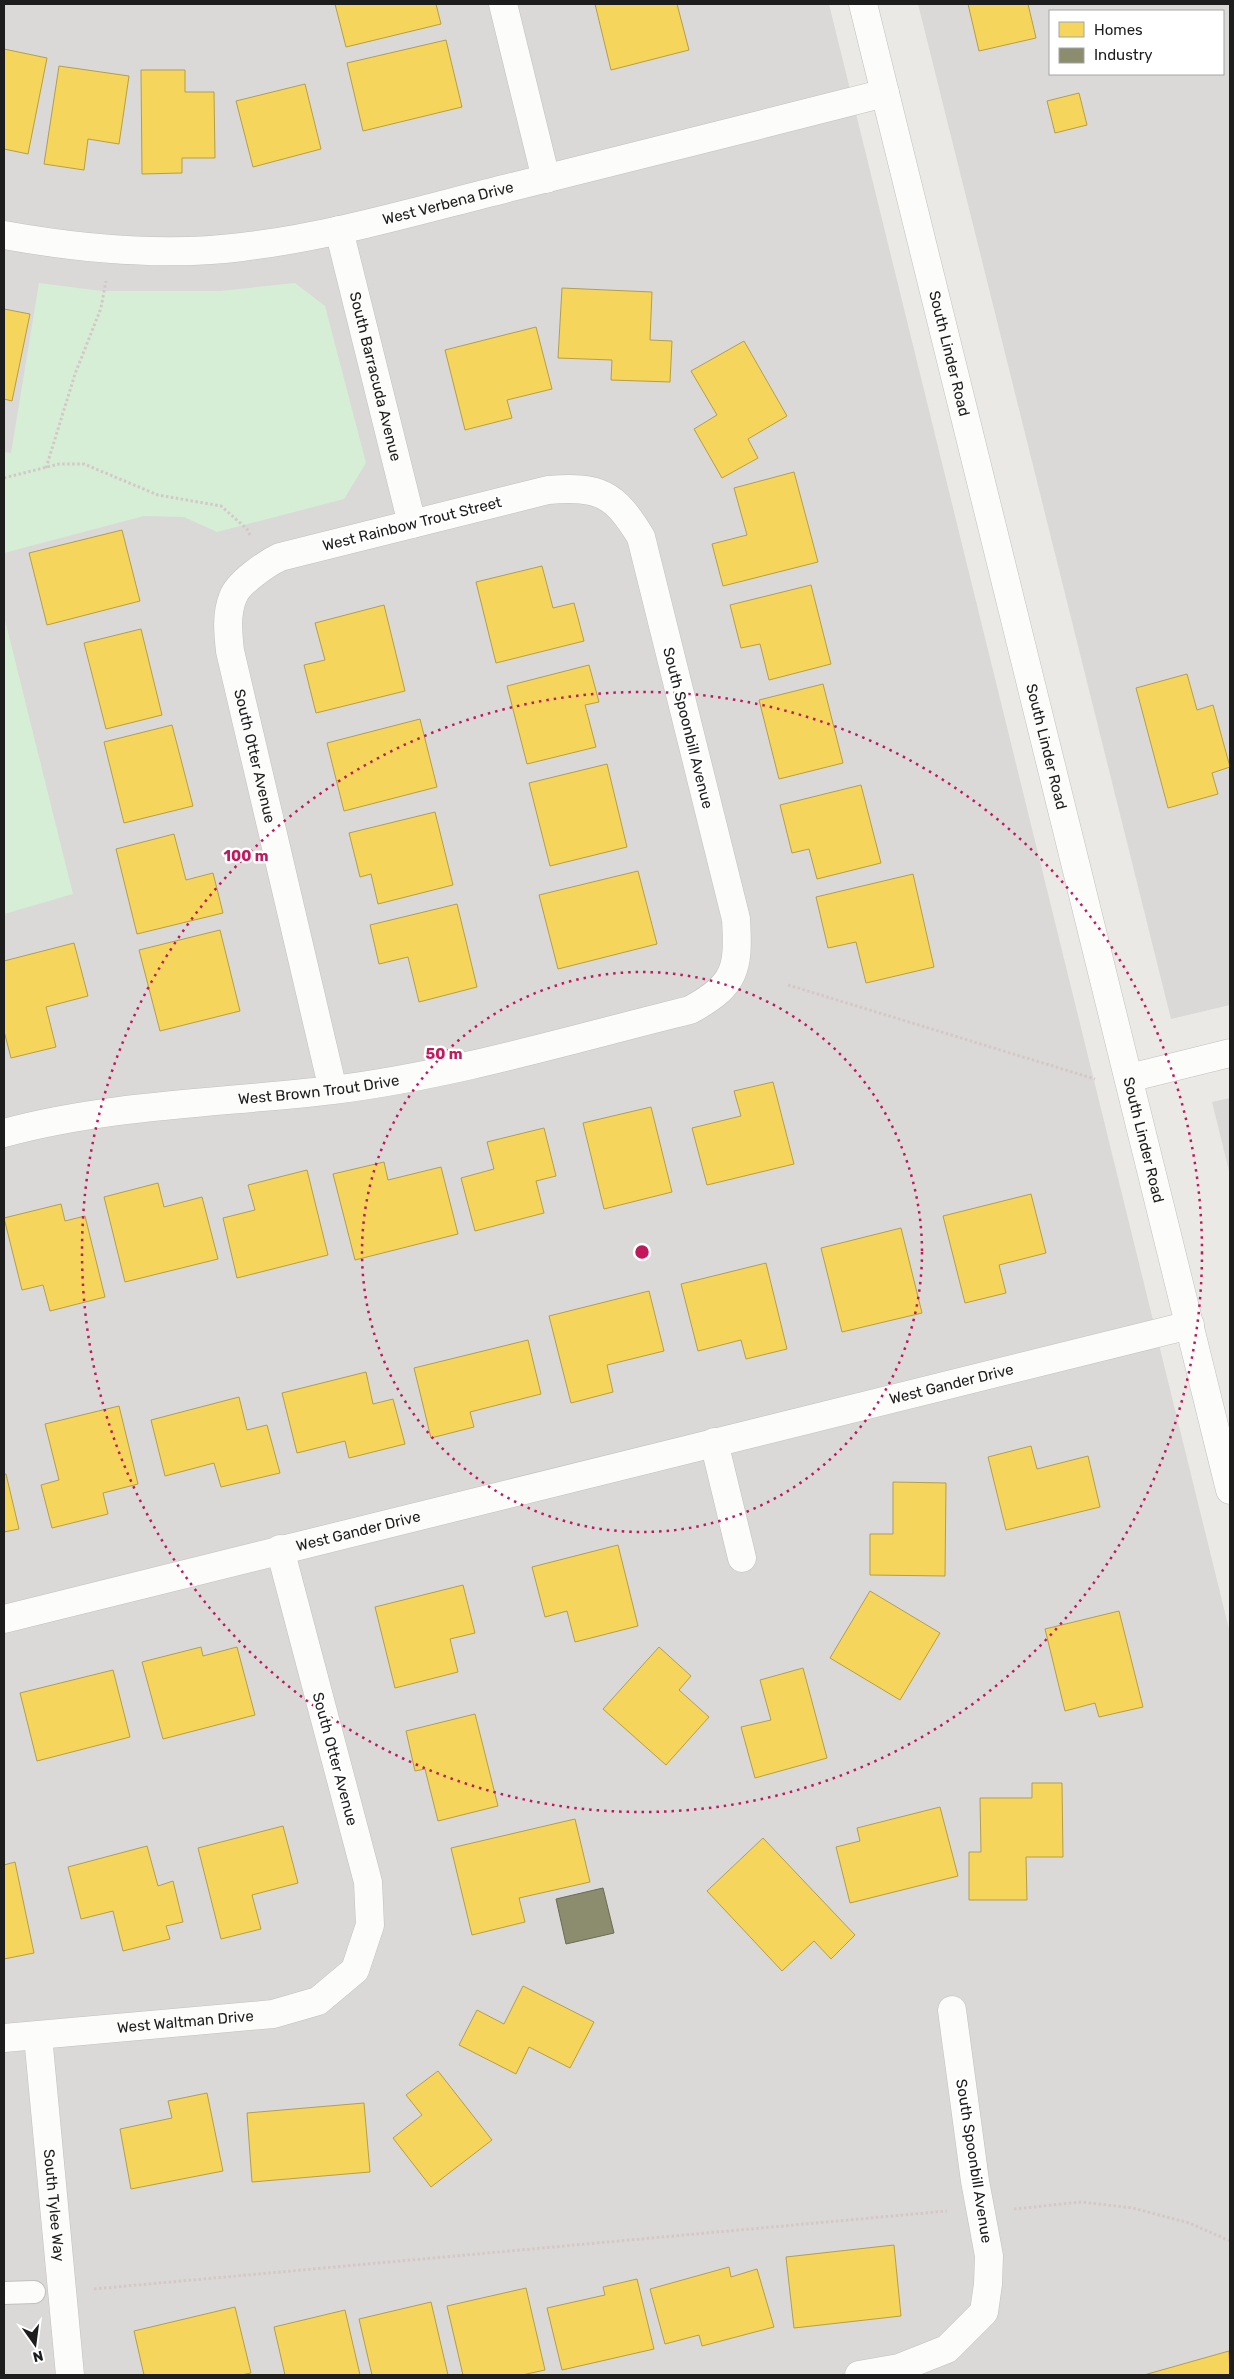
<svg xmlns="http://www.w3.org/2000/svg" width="1234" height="2379" font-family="Rubik,sans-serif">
	<rect width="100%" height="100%" fill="#ebe9e6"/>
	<!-- residential -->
	<g fill="#dad9d7" fill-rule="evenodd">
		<polygon points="4,4 829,4 1230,1633 1230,2375 4,2375"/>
		<path d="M 918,4 L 1230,4 L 1230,1005 L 1171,1019 ZM 1050,11 L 1223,11 L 1223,74 L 1050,74 Z"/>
		<polygon points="1230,1098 1230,1175 1212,1102"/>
	</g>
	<!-- park -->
	<g fill="#d6eed6">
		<polygon points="39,283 102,291 220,291 295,283 325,306 366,463 344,499 217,532 184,517 144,516 4,553 4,452 11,453"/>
		<polygon points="4,616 73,894 4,914"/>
	</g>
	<!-- homes -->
	<g fill="#f6d55c" stroke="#b59e49">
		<polygon points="335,4 436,4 441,24 346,47"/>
		<polygon points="595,4 677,4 689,50 611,70"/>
		<polygon points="968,4 1028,4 1036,38 979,51"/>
		<polygon points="446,40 462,107 363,131 347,63"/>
		<polygon points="4,49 47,58 28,154 4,149"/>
		<polygon points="59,66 129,76 119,144 88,139 84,170 44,164"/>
		<polygon points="141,70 185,70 185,92 214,92 215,158 182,158 182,173 142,174"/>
		<polygon points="305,84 321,149 253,167 236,101"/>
		<polygon points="1079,93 1087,125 1055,133 1047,101"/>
		<polygon points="562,288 652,292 650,340 672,341 670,382 611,380 612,360 558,358"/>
		<polygon points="4,309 30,314 12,401 4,399"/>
		<polygon points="536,327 552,389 507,400 512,418 465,430 445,350"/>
		<polygon points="744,341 787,416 748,439 758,458 722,478 694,429 717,415 691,371"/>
		<polygon points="794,472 818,562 723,586 712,544 747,535 734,488"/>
		<polygon points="122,530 140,601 47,625 29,553"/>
		<polygon points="542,566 553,608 574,603 584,641 496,663 476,582"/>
		<polygon points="811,585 831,664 769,680 760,644 741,648 730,605"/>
		<polygon points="384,605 405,691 316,713 304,665 325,660 315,623"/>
		<polygon points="141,629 162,715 106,729 84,643"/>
		<polygon points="589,665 599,702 585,705 596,747 527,764 507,686"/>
		<polygon points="1187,674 1197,710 1213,705 1230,767 1212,773 1218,794 1168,808 1136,688"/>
		<polygon points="823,684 843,763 779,779 759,700"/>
		<polygon points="420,719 437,787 344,811 327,743"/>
		<polygon points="172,725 193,806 124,823 104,742"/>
		<polygon points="607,764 627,847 550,866 529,783"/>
		<polygon points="861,785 881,863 817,879 809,849 792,853 780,805"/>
		<polygon points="435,812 453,885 378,904 371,874 360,877 349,833"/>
		<polygon points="174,834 186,880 213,873 223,913 137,934 116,849"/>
		<polygon points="638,871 657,944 558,969 539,895"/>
		<polygon points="913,874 934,967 866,983 856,942 828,948 816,897"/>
		<polygon points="457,904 477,987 419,1002 408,957 379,964 370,925"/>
		<polygon points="220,930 240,1011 160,1031 139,950"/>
		<polygon points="74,943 88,996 46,1007 56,1047 11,1058 4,1031 4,961"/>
		<polygon points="773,1082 794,1164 707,1185 692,1128 741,1116 734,1091"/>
		<polygon points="651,1107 672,1192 604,1209 583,1123"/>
		<polygon points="544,1128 556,1176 536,1181 544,1213 475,1231 461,1178 494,1169 487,1142"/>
		<polygon points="384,1162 388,1180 441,1167 458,1234 355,1260 333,1174"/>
		<polygon points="307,1170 328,1255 237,1278 223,1218 255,1210 248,1185"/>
		<polygon points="158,1183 164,1207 202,1197 218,1259 125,1282 104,1197"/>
		<polygon points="1031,1194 1046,1253 999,1265 1006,1293 965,1303 943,1216"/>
		<polygon points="61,1204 65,1221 85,1216 105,1297 50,1311 43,1285 22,1290 4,1218"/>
		<polygon points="901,1228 922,1313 842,1332 821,1248"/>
		<polygon points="766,1263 787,1349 746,1359 741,1340 698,1351 681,1284"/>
		<polygon points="649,1291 664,1351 607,1365 613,1392 571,1403 549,1316"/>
		<polygon points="528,1340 541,1394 470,1412 474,1427 431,1438 414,1368"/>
		<polygon points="366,1372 373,1404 393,1399 405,1444 349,1458 345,1441 297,1453 282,1393"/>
		<polygon points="239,1397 247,1430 267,1425 280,1473 221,1487 214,1463 165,1476 151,1420"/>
		<polygon points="119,1406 138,1484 103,1493 108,1514 52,1528 41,1485 59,1480 45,1424"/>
		<polygon points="1031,1446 1037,1469 1088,1456 1100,1507 1006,1530 988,1457"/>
		<polygon points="4,1474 6,1474 19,1529 4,1532"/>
		<polygon points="893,1482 946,1483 945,1576 870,1575 870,1534 893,1534"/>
		<polygon points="618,1545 638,1626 575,1642 567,1611 545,1617 532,1567"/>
		<polygon points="463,1585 475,1633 450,1639 458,1672 395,1688 375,1607"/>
		<polygon points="870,1591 940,1633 900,1700 830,1658"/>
		<polygon points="1119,1611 1143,1707 1099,1717 1095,1703 1065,1711 1045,1629"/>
		<polygon points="201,1647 203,1656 237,1647 255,1715 163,1739 142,1662"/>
		<polygon points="659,1647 691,1676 679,1690 709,1717 666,1765 603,1709"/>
		<polygon points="803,1668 827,1758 755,1778 741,1727 771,1720 760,1680"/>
		<polygon points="113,1670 130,1737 37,1761 20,1693"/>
		<polygon points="475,1714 498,1806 438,1821 425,1769 415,1771 406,1731"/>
		<polygon points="1032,1783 1062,1783 1063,1857 1026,1857 1027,1900 969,1900 969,1852 981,1852 980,1798 1032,1798"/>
		<polygon points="940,1807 958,1876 850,1903 836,1847 860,1841 857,1828"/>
		<polygon points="575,1819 590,1882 519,1898 525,1922 472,1935 451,1848"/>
		<polygon points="283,1826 298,1883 252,1895 261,1929 221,1939 198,1848"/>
		<polygon points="763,1838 855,1935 831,1959 814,1941 782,1971 707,1891"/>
		<polygon points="147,1846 158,1886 173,1881 183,1922 166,1926 170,1939 123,1951 113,1911 81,1919 68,1867"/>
		<polygon points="15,1862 34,1953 4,1959 4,1865"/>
		<polygon points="523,1986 594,2022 570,2068 529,2047 516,2074 459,2045 477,2010 504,2024"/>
		<polygon points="438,2071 492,2140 431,2187 393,2138 422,2115 406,2095"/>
		<polygon points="207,2093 223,2171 131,2189 120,2129 172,2118 168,2101"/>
		<polygon points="364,2103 370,2172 252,2182 247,2113"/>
		<polygon points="894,2245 901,2316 794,2328 786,2257"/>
		<polygon points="729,2267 731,2277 757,2269 774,2327 702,2346 699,2335 665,2344 650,2289"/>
		<polygon points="637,2279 654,2349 562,2370 547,2308 605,2295 603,2287"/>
		<polygon points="526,2288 545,2370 522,2375 463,2375 447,2306"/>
		<polygon points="431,2302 448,2375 372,2375 359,2319"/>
		<polygon points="235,2307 251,2373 241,2375 144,2375 134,2331"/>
		<polygon points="345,2310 360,2375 285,2375 274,2327"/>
		<polygon points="1229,2351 1230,2375 1144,2375"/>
	</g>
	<!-- industry -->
	<polygon fill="#8c8c6e" stroke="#6b6b56" points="603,1888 614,1933 566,1944 556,1899"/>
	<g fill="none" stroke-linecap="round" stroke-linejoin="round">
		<defs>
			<polyline id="service" points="4,2293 34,2292"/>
			<g id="minor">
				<polyline points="503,4 546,179"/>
				<path id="s1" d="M 339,230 L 412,524"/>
				<path id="s2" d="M 4,235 C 82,249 163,257 242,247 C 335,236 426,208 516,186 C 639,156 762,124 885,93"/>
				<polyline points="1129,1078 1230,1053"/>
				<path id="s3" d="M 4,1133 C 111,1104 223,1103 333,1090 C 454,1075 572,1039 690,1010 C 736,985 739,969 736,919 L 641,537 C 614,493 600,486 548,490 L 280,557 C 267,563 238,583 233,597 C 226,614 228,633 230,651 L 333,1090"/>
				<polyline points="714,1442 742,1558"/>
				<path id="s4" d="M 4,1619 L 1190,1325"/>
				<path id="s5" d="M 38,2036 L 70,2375"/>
				<path id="s6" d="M 4,2038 L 273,2014 L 318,2001 L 355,1970 L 370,1925 L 368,1882 L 280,1549"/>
				<polyline points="859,2375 899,2368 947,2349 984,2312 988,2284 989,2256 975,2181 952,2010"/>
			</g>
			<g id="tertiary">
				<path id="s7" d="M 863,4 L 1230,1490"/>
			</g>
		</defs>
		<!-- service casing -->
		<use href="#service" stroke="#c1c0be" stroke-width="24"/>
		<!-- minor casing -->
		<use href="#minor" stroke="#c1c0be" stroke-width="29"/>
		<!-- tertiary casing -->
		<use href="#tertiary" stroke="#c1c0be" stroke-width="29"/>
		<!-- path -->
		<g stroke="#d4c8c7" stroke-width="3" stroke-dasharray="2.5 2.5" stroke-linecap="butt">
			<polyline points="46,468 75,374 101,308 106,281"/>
			<polyline points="4,478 59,464 84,464 158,495 221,506 247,529 250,535"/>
			<polyline points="788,985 1095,1079"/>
			<polyline points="1014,2209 1081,2202 1133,2208 1189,2223 1230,2241"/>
			<polyline points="94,2289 947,2211"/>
		</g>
		<!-- service -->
		<use href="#service" stroke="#fcfcfb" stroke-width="22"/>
		<!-- minor -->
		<use href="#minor" stroke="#fcfcfb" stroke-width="28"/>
		<!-- tertiary -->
		<use href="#tertiary" stroke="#fcfcfb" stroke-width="28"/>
	</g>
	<!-- distance rings -->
	<g fill="none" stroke="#c2185b" stroke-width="2.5" stroke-dasharray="2.5 5">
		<circle cx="642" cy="1252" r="280"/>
		<circle cx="642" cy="1252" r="560"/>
	</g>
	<g text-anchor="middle" stroke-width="5" stroke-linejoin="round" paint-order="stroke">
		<!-- street labels -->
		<g font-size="15" fill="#1d1d1d" stroke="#fff">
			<text dy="5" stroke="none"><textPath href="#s2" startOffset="450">West Verbena Drive</textPath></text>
			<text dy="5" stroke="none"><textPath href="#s7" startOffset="360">South Linder Road</textPath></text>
			<text dy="5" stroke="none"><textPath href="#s1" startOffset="151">South Barracuda Avenue</textPath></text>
			<text transform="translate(412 524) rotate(-14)" y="5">West Rainbow Trout Street</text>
			<text transform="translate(688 728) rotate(76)" y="5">South Spoonbill Avenue</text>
			<text dy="5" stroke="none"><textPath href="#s7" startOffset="765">South Linder Road</textPath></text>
			<text dy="5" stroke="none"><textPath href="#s3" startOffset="1818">South Otter Avenue</textPath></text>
			<text dy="5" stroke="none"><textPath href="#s3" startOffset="318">West Brown Trout Drive</textPath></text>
			<text dy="5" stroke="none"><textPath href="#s7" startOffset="1170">South Linder Road</textPath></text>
			<text dy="5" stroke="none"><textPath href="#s4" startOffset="976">West Gander Drive</textPath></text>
			<text dy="5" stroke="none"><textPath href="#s4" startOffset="365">West Gander Drive</textPath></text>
			<text transform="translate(335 1759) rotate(75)" y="5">South Otter Avenue</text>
			<text dy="5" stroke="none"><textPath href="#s6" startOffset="182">West Waltman Drive</textPath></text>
			<text transform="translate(974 2161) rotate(81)" y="5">South Spoonbill Avenue</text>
			<text dy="5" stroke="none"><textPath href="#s5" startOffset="170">South Tylee Way</textPath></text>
		</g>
	</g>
	<circle cx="642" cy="1252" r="8" fill="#c2185b" stroke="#fff" stroke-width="2.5"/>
	<g font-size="15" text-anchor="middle" font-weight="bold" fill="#c2185b" stroke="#fff" stroke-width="5" stroke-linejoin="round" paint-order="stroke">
		<text x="246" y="861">100 m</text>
		<text x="444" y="1059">50 m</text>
	</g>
	<!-- border -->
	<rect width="1234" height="2379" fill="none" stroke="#1d1d1d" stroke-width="10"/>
	<!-- legend -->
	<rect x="1049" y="10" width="175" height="65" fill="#ffffff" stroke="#a5a5a5"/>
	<rect x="1059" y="22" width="25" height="15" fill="#f6d55c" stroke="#a5a5a5"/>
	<text x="1094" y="35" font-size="15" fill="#1d1d1d">Homes</text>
	<rect x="1059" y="48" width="25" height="15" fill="#8c8c6e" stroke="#a5a5a5"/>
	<text x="1094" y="60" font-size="15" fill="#1d1d1d">Industry</text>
	<!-- north arrow -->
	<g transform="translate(35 2344) rotate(166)" stroke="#ffffff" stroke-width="4" paint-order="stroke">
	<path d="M0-4L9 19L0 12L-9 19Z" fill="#1d1d1d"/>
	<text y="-8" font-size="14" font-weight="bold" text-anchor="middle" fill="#1d1d1d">N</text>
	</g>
</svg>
